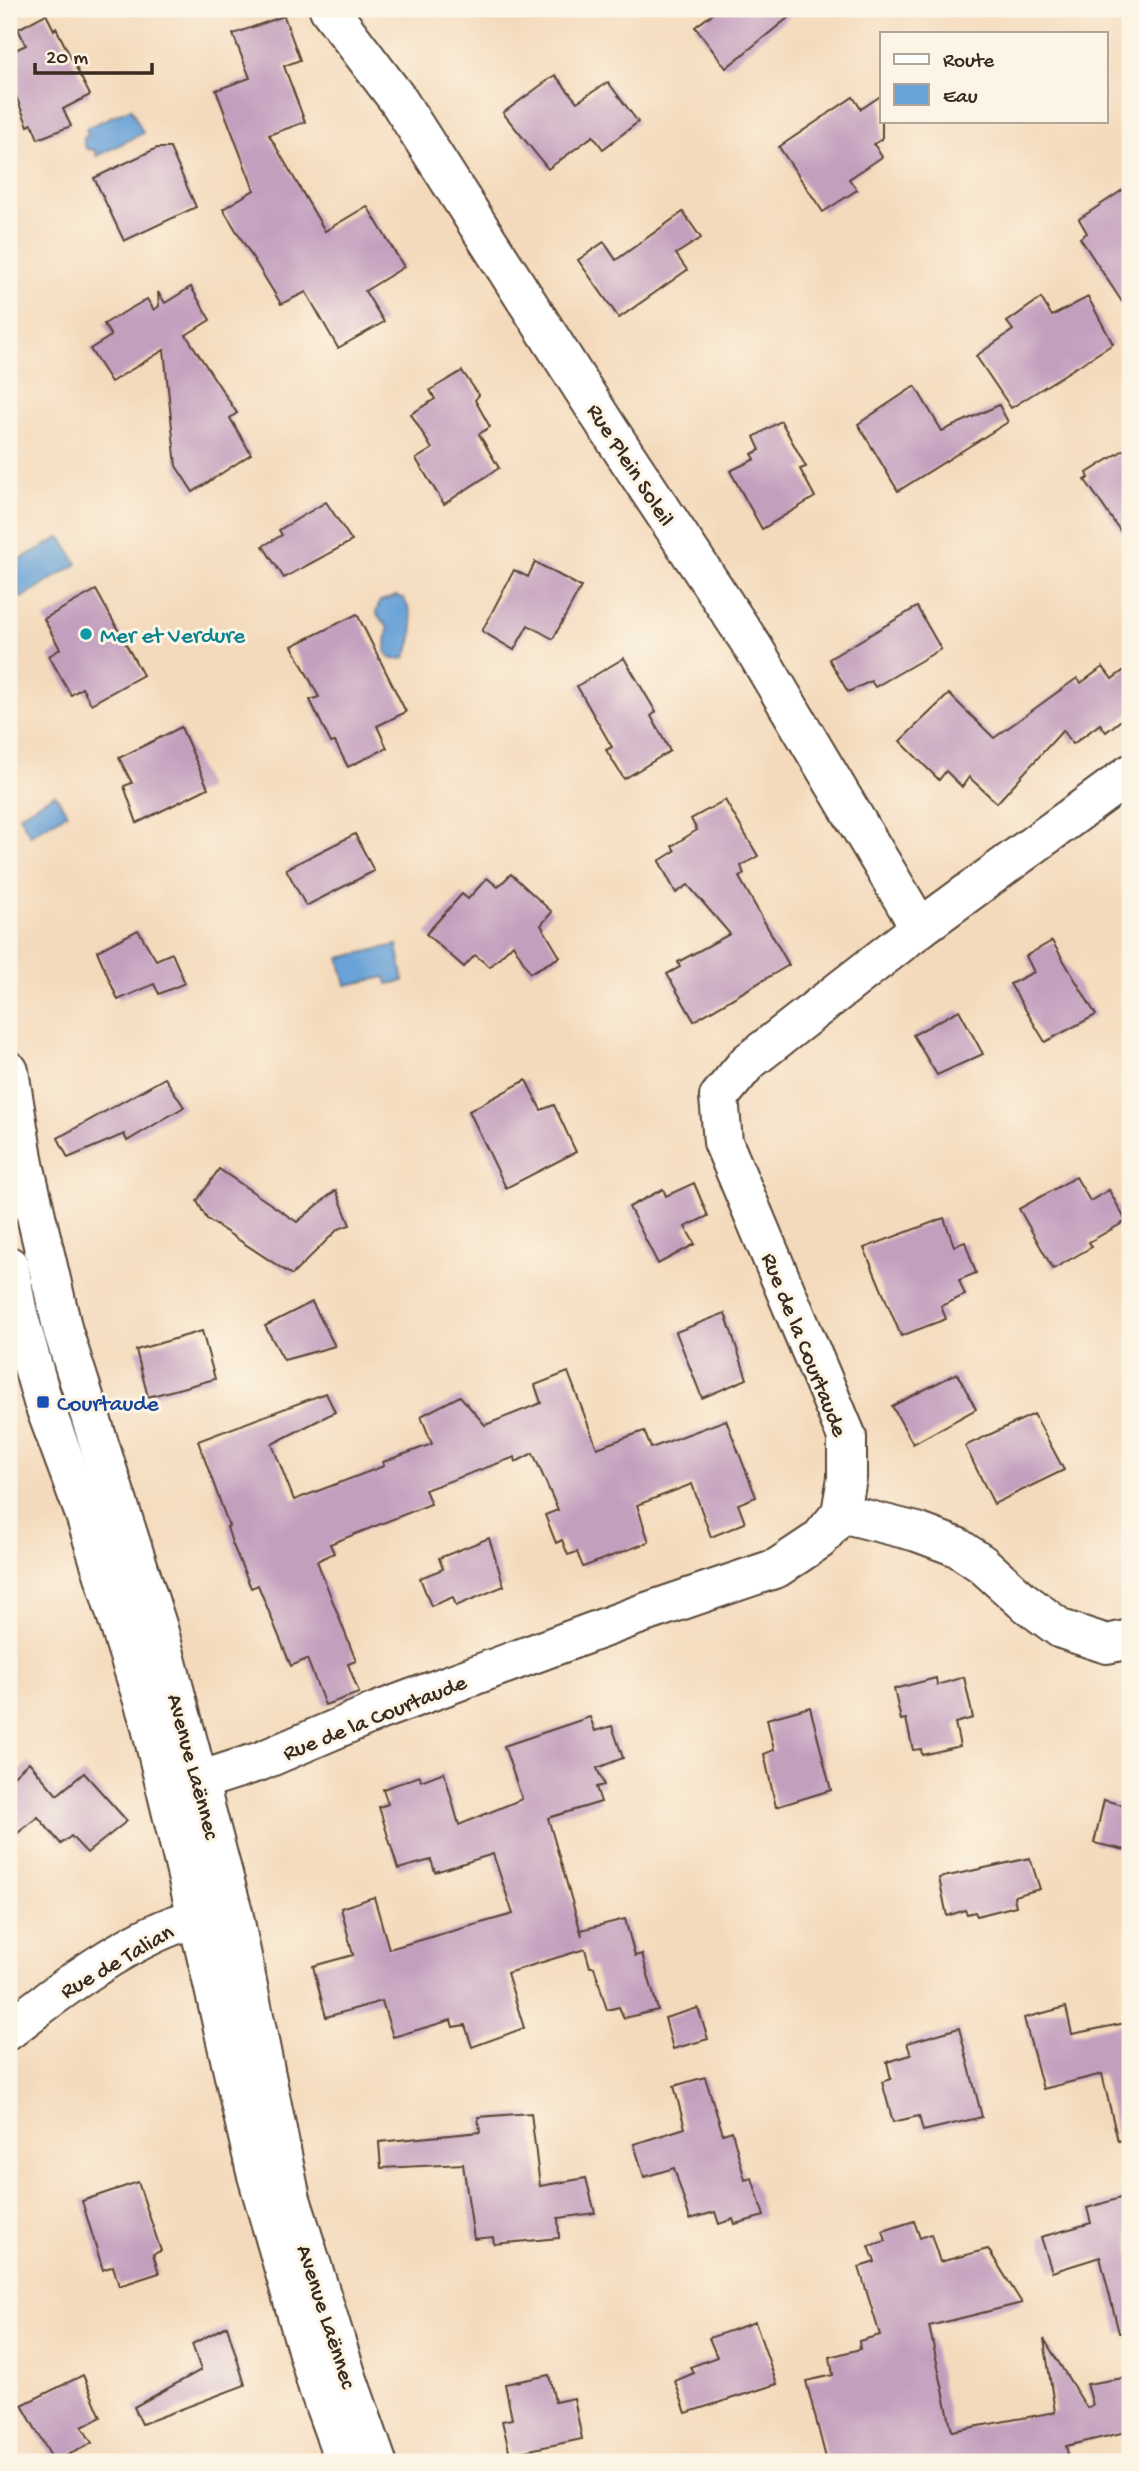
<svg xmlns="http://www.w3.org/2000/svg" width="1139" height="2471" font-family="'Gochi Hand',sans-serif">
	<rect width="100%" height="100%" fill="#fcf5e5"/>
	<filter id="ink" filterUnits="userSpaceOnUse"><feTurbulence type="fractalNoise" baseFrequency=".0143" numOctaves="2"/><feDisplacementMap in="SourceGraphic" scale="14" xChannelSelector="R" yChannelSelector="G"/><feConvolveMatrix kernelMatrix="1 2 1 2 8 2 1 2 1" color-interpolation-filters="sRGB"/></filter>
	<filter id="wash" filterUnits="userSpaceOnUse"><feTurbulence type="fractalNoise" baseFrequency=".00686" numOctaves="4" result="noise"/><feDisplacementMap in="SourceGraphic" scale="28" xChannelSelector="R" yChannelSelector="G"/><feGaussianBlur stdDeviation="1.57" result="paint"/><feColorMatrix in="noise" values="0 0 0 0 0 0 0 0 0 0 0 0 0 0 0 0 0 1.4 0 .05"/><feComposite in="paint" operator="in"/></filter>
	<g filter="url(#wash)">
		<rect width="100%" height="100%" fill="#f4dabc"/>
		<!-- water -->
		<g fill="#68a2d7" stroke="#52667a" stroke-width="2">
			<polygon points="131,108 143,133 97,156 95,150 87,149 84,145 84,138 88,135 86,128"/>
			<polygon points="61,537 77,564 21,598 9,579 9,565"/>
			<path d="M 396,596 L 403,598 C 416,618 415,637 405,658 C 380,665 386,644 388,628 L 376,613 L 380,601 Z"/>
			<polygon points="55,794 67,813 30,835 19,815"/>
			<polygon points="397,945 404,981 388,984 386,977 346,985 339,958"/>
		</g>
		<g id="blocks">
			<!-- building -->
			<g fill="#c39fbe">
				<polygon points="719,9 799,9 726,68 695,27"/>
				<polygon points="46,14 54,30 56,28 90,95 63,109 71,126 38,139 32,124 28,126 9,79 9,53 26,45 18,29"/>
				<polygon points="284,16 300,60 284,66 305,122 269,135 325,231 367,206 404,267 365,291 384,322 338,348 306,292 281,304 223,209 254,190 216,90 250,78 233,34"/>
				<polygon points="555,75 577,102 608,82 638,122 603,149 593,136 548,169 503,113"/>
				<polygon points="882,95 882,139 874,144 882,157 849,179 857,190 823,212 779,147 853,97 861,109"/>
				<polygon points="157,148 170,148 196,207 124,241 94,178"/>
				<polygon points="1130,185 1130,314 1080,238 1087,233 1079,219"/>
				<polygon points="683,212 701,238 676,254 687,270 619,318 578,260 604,242 616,260"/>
				<polygon points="191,287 210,320 186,335 237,413 230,418 251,454 193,492 176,466 164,350 111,382 90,349 111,336 104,324 147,299 154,310 159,306 158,292 165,303"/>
				<polygon points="1088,297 1113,344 1011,408 976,356 1013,330 1007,322 1041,298 1052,316"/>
				<polygon points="462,371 479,395 475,400 490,427 479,434 499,468 444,504 416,459 432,449 411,414 435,399 430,390"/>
				<polygon points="915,386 942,431 999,405 1008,422 898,491 858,424"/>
				<polygon points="781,421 806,467 800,469 815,497 762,529 730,471 755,459 752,454 760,450 754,437"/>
				<polygon points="1130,446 1130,545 1085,480 1089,478 1087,473"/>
				<polygon points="326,502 352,541 284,578 263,546 282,535 279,530"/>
				<polygon points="535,562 581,587 553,639 528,625 514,650 482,631 514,570 528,577"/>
				<polygon points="96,590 143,675 91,704 82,688 71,695 49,656 60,649 44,619"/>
				<polygon points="917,607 941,649 875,687 871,681 848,692 829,659"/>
				<polygon points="357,614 406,712 377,726 387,748 348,767 335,742 331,743 310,700 319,697 292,646"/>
				<polygon points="624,658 656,712 651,716 670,751 624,779 606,750 612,747 577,686"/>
				<polygon points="1130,666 1130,713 1106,732 1100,724 1073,744 1063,730 997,803 969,777 962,787 946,771 939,780 900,741 949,694 994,738 1077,678 1081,683 1103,667 1112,679"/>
				<polygon points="181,727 208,788 137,823 124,786 132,783 119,758"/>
				<polygon points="725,800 758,856 741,866 744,874 739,877 789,965 694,1021 667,974 680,967 678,962 730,934 688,885 676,893 659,861 675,851 672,846 697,830 691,819"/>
				<polygon points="355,834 374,871 306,906 286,869"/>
				<polygon points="511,874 552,912 541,925 560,957 530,973 513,944 490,967 475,955 464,967 426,934 462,894 468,899 487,878 498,887"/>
				<polygon points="138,930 156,960 172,953 185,983 159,994 154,984 118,1000 97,951"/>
				<polygon points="1052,941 1096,1015 1045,1042 1010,984 1034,972 1026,956"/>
				<polygon points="959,1010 983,1054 937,1075 913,1035"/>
				<polygon points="165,1078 184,1107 127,1141 124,1134 68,1158 58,1138"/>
				<polygon points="526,1080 541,1110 554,1105 576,1152 506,1188 469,1111"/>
				<polygon points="219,1169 297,1222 336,1190 350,1225 338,1229 292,1275 207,1219 197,1201"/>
				<polygon points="1076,1177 1090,1201 1109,1190 1126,1221 1089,1242 1092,1247 1053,1269 1019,1209"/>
				<polygon points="694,1183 708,1216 685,1227 695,1244 658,1264 629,1207 663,1189 666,1196"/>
				<polygon points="944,1218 954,1246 965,1242 976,1273 959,1280 965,1295 941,1306 946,1319 901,1336 864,1248"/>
				<polygon points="312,1302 335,1346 284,1360 265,1326"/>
				<polygon points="725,1313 747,1379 702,1398 676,1332"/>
				<polygon points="202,1331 215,1379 148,1397 136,1350"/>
				<polygon points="568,1372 597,1448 644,1431 651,1448 726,1420 756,1497 738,1504 745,1523 711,1537 692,1484 637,1505 649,1542 583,1567 577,1552 568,1555 562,1540 556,1543 545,1515 558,1510 533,1453 516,1462 515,1457 425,1490 431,1504 330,1544 334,1553 317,1561 356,1661 348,1664 359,1693 325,1705 307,1659 291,1666 258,1585 251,1588 232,1543 227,1527 229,1526 198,1441 326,1393 335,1412 272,1444 294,1500 384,1466 383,1462 432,1444 421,1416 460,1396 485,1425 541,1403 535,1385"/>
				<polygon points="957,1373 976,1409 913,1444 892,1406"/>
				<polygon points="1034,1414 1064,1470 994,1504 965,1446"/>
				<polygon points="489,1538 504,1586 456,1606 453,1597 431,1606 420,1578 443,1569 439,1558"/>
				<polygon points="964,1677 973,1718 955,1723 960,1746 922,1755 921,1749 913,1750 906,1719 901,1720 894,1689 936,1678 937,1685"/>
				<polygon points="810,1707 831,1790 776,1807 764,1754 774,1750 767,1719"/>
				<polygon points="590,1717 595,1731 612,1726 623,1758 597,1768 604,1785 596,1787 601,1802 548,1818 582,1936 581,1930 625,1919 635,1956 642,1954 658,2010 624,2018 619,2007 607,2010 594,1967 590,1967 585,1949 507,1973 524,2028 472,2047 465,2025 453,2027 451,2020 393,2037 382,2001 326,2017 313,1966 353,1955 341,1908 374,1897 389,1949 513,1914 493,1854 435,1872 431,1860 398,1869 379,1807 388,1804 383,1789 420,1776 421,1781 444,1772 459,1825 522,1799 504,1746"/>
				<polygon points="29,1762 57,1795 84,1773 127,1821 87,1853 71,1836 61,1844 38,1817 9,1840 9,1780"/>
				<polygon points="1104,1800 1130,1807 1130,1851 1094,1843"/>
				<polygon points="1030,1858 1040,1889 1014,1896 1016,1906 977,1916 975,1912 967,1914 965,1910 947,1916 939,1878"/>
				<polygon points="1066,2007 1072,2034 1130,2022 1130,2139 1118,2141 1102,2074 1043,2089 1024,2018"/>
				<polygon points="698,2008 708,2039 673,2049 665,2018"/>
				<polygon points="959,2028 982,2117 923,2131 919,2116 893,2122 882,2082 891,2079 887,2062 911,2055 907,2043"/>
				<polygon points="705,2077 723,2134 732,2131 745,2180 752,2178 764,2216 735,2224 733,2219 719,2224 715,2212 690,2219 674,2168 644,2177 634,2144 685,2128 674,2086"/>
				<polygon points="531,2113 540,2186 586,2178 595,2213 558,2218 559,2238 494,2244 493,2237 474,2239 463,2164 381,2168 379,2142 480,2132 478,2117"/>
				<polygon points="138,2182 161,2251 153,2254 159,2273 119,2286 113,2266 103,2270 82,2201"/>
				<polygon points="1130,2195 1130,2332 1119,2333 1100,2257 1052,2272 1041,2237 1091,2223 1087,2208"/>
				<polygon points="914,2221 920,2238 931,2234 940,2262 988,2249 1022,2303 929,2326 952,2431 1055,2412 1044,2339 1087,2408 1093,2405 1087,2384 1130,2377 1130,2431 1066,2446 1070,2462 827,2462 806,2381 833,2375 830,2357 860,2349 859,2341 880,2335 859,2267 875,2262 869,2246 886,2241 883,2231"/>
				<polygon points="755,2322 777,2384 686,2413 675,2381 694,2373 690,2367 717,2357 709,2338"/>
				<polygon points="227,2326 245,2385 142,2424 134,2407 201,2370 192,2344"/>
				<polygon points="83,2375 101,2417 82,2427 92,2443 54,2462 22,2405"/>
				<polygon points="549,2375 555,2402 574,2398 582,2439 510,2454 502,2421 512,2419 505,2384"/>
			</g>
		</g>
	</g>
	<g filter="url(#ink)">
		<use href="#blocks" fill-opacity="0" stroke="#574436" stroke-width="2"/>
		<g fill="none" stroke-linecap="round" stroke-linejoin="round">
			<defs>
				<g id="minor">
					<polyline points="329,9 398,100 609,430 753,647 920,928"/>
					<polyline points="841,1513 917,1532 957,1547 982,1564 1022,1600 1061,1629 1107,1644 1130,1639"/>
					<polyline points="168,1791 261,1761 378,1711 641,1614 777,1568 819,1540 841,1513 847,1478 847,1437 723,1142 719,1097 748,1062 920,928 1130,774"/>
					<path d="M 9,2030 C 56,1993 116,1948 172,1926 C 190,1919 211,1916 230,1913"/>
				</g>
				<g id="major">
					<polyline points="9,1071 24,1164 63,1331 158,1628 233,1912 291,2199 347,2377 377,2462"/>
					<polyline points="9,1266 18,1314 43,1402 85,1515 150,1723 210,1971 256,2172 318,2388 345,2462"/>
				</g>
			</defs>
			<!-- minor casing -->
			<use href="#minor" stroke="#574436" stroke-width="42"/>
			<!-- major casing -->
			<use href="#major" stroke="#574436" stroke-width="42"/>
			<!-- minor -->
			<use href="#minor" stroke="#fff" stroke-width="38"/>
			<!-- major -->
			<use href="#major" stroke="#fff" stroke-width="38"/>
		</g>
	</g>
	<!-- markers -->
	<circle fill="#0f9aa8" stroke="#fcf5e5" stroke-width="2.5" cx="86" cy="634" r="7"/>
	<rect fill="#1a4fb4" stroke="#fcf5e5" stroke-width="2.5" x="36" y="1395" width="14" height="14" rx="3.5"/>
	<g text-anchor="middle" stroke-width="6" stroke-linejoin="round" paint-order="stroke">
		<!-- street labels -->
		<g font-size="23" fill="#3b2a1e" stroke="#fcf5e5">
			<text transform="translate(632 464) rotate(57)" y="8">Rue Plein Soleil</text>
			<text transform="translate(806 1344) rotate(68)" y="8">Rue de la Courtaude</text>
			<text transform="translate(374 1716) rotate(-22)" y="8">Rue de la Courtaude</text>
			<text transform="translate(195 1766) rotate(75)" y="8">Avenue Laënnec</text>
			<text transform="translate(116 1960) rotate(-30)" y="8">Rue de Talian</text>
			<text transform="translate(328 2316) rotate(72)" y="8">Avenue Laënnec</text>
		</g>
		<!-- culture labels -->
		<g font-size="23" fill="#0d838f" stroke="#fcf5e5" text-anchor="start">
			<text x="100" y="642">Mer et Verdure</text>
		</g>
		<!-- transit labels -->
		<g font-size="23" fill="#164399" stroke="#fcf5e5" text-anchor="start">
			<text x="57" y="1410">Courtaude</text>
		</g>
	</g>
	<!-- margin -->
	<rect width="1139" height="2471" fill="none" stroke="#fcf5e5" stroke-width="35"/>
	<!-- legend -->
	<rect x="880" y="32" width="228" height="91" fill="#fcf5e5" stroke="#afa495" stroke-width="2"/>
	<rect x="894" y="54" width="35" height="10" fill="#ffffff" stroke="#afa495" stroke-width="2"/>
	<text x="943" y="66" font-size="21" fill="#3b2a1e">Route</text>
	<rect x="894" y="84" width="35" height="21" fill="#68a2d7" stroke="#afa495" stroke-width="2"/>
	<text x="943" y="102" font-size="21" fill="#3b2a1e">Eau</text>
	<!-- scale -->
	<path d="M35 63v10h117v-10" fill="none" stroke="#3b2a1e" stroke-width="3.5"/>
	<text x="46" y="63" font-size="21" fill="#3b2a1e" stroke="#fcf5e5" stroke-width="5" paint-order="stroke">20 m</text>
</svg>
